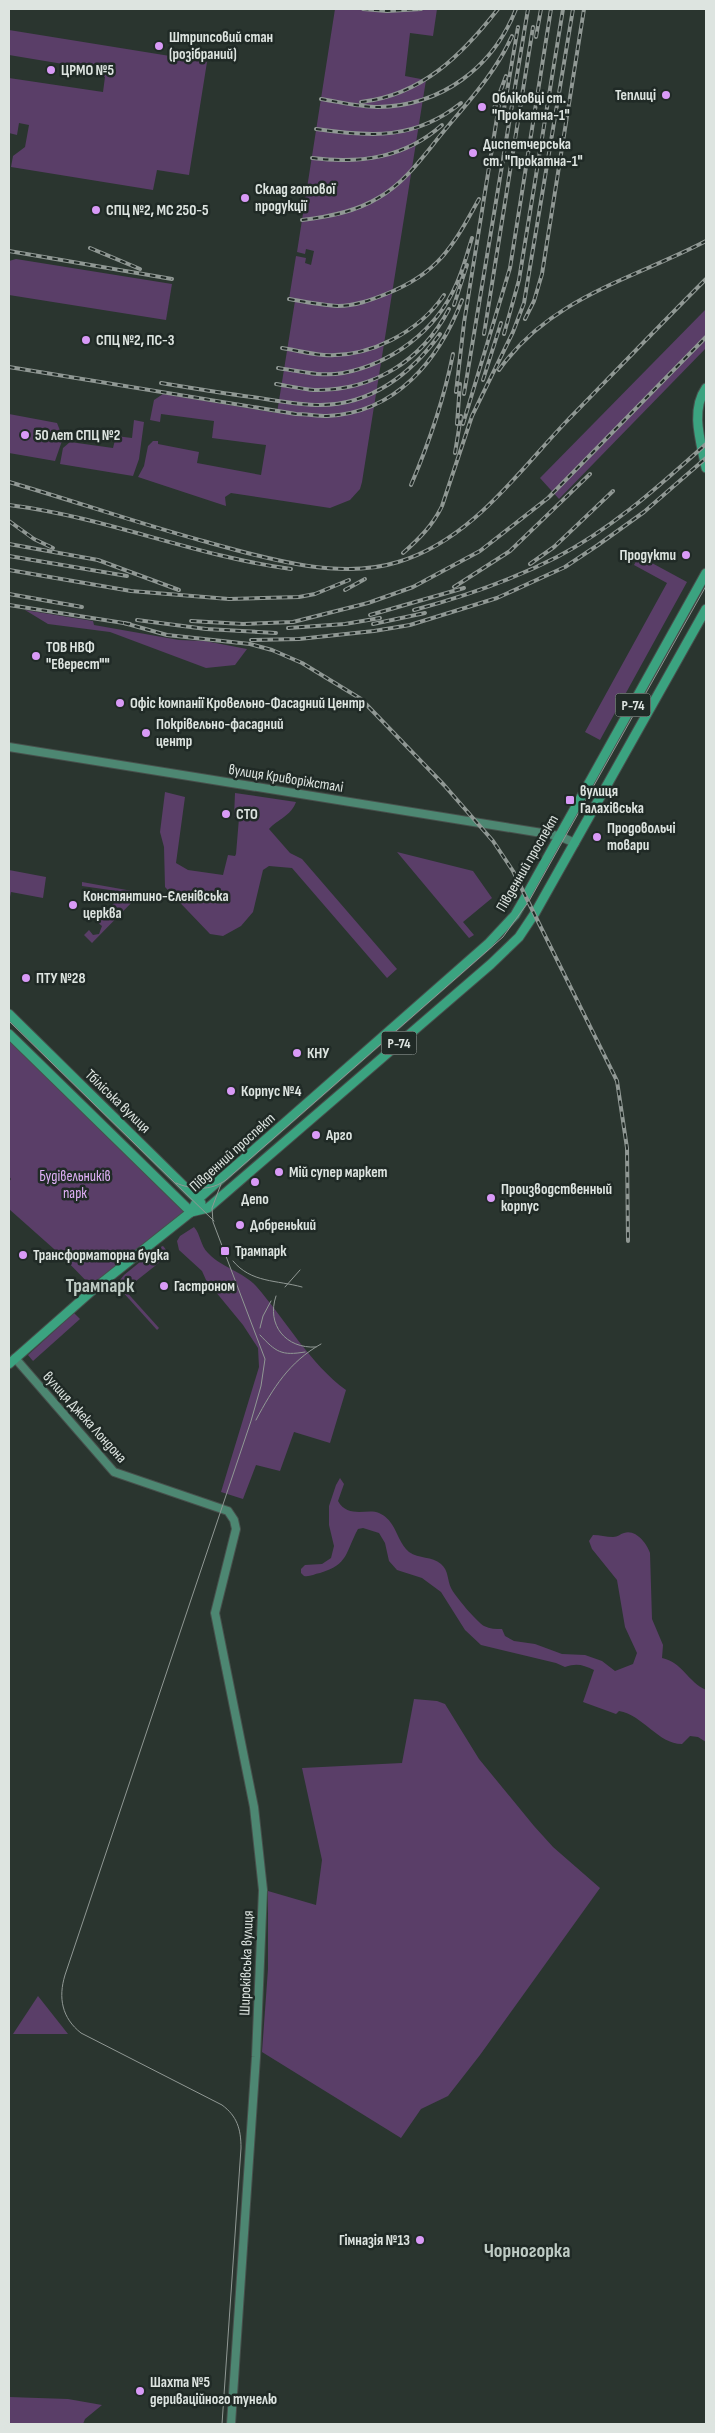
<svg xmlns="http://www.w3.org/2000/svg" width="715" height="2433" font-family="'Sofia Sans Condensed',sans-serif">
	<rect width="100%" height="100%" fill="#2a352f"/>
	<!-- green -->
	<g fill="#5a3e68">
		<polygon points="335,9 437,9 433,36 410,33 405,76 426,80 362,482 360,489 350,500 330,508 231,493 225,497 226,506 138,477 144,466 148,446 153,441 158,441 158,444 199,452 197,463 261,475 266,445 212,438 214,421 161,414 160,422 150,420 154,400 163,394 277,413 295,301 289,299 296,256 306,258 305,263 311,265 314,251 306,249 305,254 297,252"/>
		<polygon points="9,30 207,62 189,175 157,170 153,190 11,167 13,156 25,147 29,125 19,123 17,135 9,133 9,78 103,92 105,77 98,76 96,70 93,69 9,55"/>
		<polygon points="16,259 172,284 166,320 9,295 9,261"/>
		<polygon points="706,309 706,348 559,499 540,478"/>
		<polygon points="9,414 57,423 63,438 55,461 9,453"/>
		<polygon points="134,420 144,422 139,459 133,476 60,464 63,448 70,442 113,448 116,436 132,438"/>
		<polygon points="639,556 687,582 600,740 585,732 667,583 634,565"/>
		<polygon points="25,610 93,621 94,625 179,640 205,641 247,649 235,665 206,668 110,632 48,624"/>
		<path d="M 165,792 L 185,797 L 176,863 L 188,870 L 223,875 L 228,855 L 235,856 L 236,854 L 239,818 L 234,817 L 235,793 L 296,802 C 291,816 278,819 269,829 L 290,853 L 302,859 L 397,969 L 387,978 L 292,868 L 269,866 L 263,870 L 253,912 L 241,926 L 223,936 L 210,934 L 165,887 L 164,847 L 160,832 Z"/>
		<polygon points="397,852 473,871 492,898 463,922 474,935 469,938"/>
		<polygon points="9,870 46,877 43,898 11,892 9,902"/>
		<polygon points="82,882 138,892 131,893 82,886"/>
		<polygon points="137,897 92,943 84,935 89,930 93,935 99,934 102,926 97,922 114,903"/>
		<polygon points="9,1034 191,1212 94,1289 63,1257 9,1209 9,1182 11,1179 9,1176"/>
		<path d="M 194,1227 C 201,1235 200,1245 208,1253 C 221,1267 243,1272 256,1286 C 285,1319 310,1364 346,1390 L 330,1443 L 294,1432 L 280,1471 L 256,1465 L 243,1499 L 221,1492 L 259,1367 L 258,1348 L 243,1325 L 206,1280 L 202,1271 L 179,1250 L 177,1241 L 180,1236 Z"/>
		<polygon points="163,1246 167,1251 165,1258 131,1285 122,1284 120,1280 124,1275 156,1249"/>
		<polygon points="123,1288 159,1328 157,1330 121,1290"/>
		<polygon points="74,1313 80,1319 33,1361 28,1355"/>
		<path d="M 340,1478 L 344,1484 L 338,1501 C 348,1519 368,1508 379,1513 C 397,1521 396,1541 409,1552 C 419,1559 432,1556 441,1564 C 449,1571 447,1580 451,1588 C 454,1595 477,1622 484,1626 C 490,1629 496,1629 502,1629 L 505,1636 L 514,1641 L 535,1644 L 562,1654 L 585,1655 L 602,1661 L 615,1671 L 633,1664 L 637,1653 L 625,1627 L 617,1580 L 592,1549 L 589,1541 L 593,1535 C 600,1535 606,1537 613,1537 C 618,1537 620,1534 624,1533 C 636,1529 647,1544 650,1553 L 652,1619 L 663,1645 L 662,1658 C 682,1662 688,1682 706,1690 L 706,1742 L 698,1737 L 690,1736 L 682,1744 C 658,1744 643,1715 619,1711 L 616,1714 L 583,1702 L 594,1670 C 583,1665 577,1663 565,1667 L 556,1663 L 481,1645 L 465,1630 L 441,1592 L 422,1578 L 397,1570 L 389,1561 L 385,1543 L 379,1533 L 363,1528 L 358,1529 C 345,1553 349,1564 320,1573 C 314,1574 310,1577 304,1576 L 301,1573 L 301,1569 L 305,1565 L 322,1564 L 331,1558 L 334,1546 L 329,1525 L 329,1506 L 336,1485 Z"/>
		<polygon points="414,1699 437,1701 445,1704 479,1759 534,1826 553,1847 600,1888 480,2055 448,2096 421,2109 401,2138 262,2052 268,1969 268,1891 316,1905 322,1860 302,1768 402,1763"/>
		<polygon points="38,1996 68,2034 13,2034"/>
		<polygon points="9,2397 68,2399 102,2405 85,2419 83,2424 9,2424"/>
	</g>
	<g fill="none" stroke-linecap="round" stroke-linejoin="round">
		<defs>
			<g id="secondary">
				<polyline points="9,747 542,833 559,836 575,843"/>
				<polyline points="15,1358 114,1472 228,1511 234,1520 236,1529 215,1613 254,1807 263,1890 256,2057 231,2424"/>
			</g>
			<g id="primary">
				<path d="M 706,388 C 690,411 701,442 706,468"/>
				<polyline points="9,1014 201,1203"/>
				<polyline points="9,1034 191,1212"/>
				<polyline points="191,1212 208,1208 491,964 519,937 535,913 706,609"/>
				<polyline points="9,1364 94,1289 191,1212 198,1199 488,944 515,915 526,896 706,573"/>
			</g>
		</defs>
		<!-- secondary casing -->
		<use href="#secondary" stroke="#47504c" stroke-width="10"/>
		<!-- primary casing -->
		<use href="#primary" stroke="#47504c" stroke-width="11"/>
		<!-- secondary -->
		<use href="#secondary" stroke="#4d8772" stroke-width="8"/>
		<!-- primary -->
		<use href="#primary" stroke="#3ba380" stroke-width="9"/>
		<!-- tram -->
		<g stroke="#909894" stroke-width="1">
			<polyline points="9,1021 214,1221"/>
			<path d="M 176,1183 C 192,1190 211,1191 226,1180 L 503,937 L 529,901 L 706,586"/>
			<path d="M 221,1184 L 212,1208 L 213,1222 L 265,1359 L 261,1386 L 251,1421 L 65,1975 C 58,1998 62,2018 81,2033 L 222,2105 C 237,2116 241,2129 241,2148 L 222,2424"/>
			<path d="M 233,1261 C 251,1283 277,1280 302,1287"/>
			<polyline points="285,1287 300,1270"/>
			<path d="M 276,1296 C 266,1325 286,1349 316,1347"/>
			<polyline points="260,1328 263,1316 271,1301"/>
			<path d="M 260,1335 C 276,1352 281,1356 305,1352"/>
			<path d="M 256,1420 C 273,1388 289,1362 321,1344"/>
		</g>
		<defs>
			<g id="rail">
				<polyline points="363,9 387,11 421,9"/>
				<polyline points="536,37 541,9"/>
				<path d="M 321,99 C 340,102 359,107 378,107 C 441,106 493,68 516,9"/>
				<path d="M 361,102 C 422,95 462,55 498,9"/>
				<polyline points="493,111 506,76"/>
				<polyline points="503,115 518,27"/>
				<path d="M 316,129 C 371,137 415,140 461,103"/>
				<path d="M 312,158 C 360,164 405,158 442,125"/>
				<path d="M 302,220 C 328,217 355,212 378,198 C 406,182 424,155 444,131 C 469,101 496,72 512,36"/>
				<polyline points="90,248 140,269"/>
				<polyline points="9,251 172,279"/>
				<path d="M 289,299 C 306,302 322,305 338,306 C 355,306 371,300 386,294 C 439,273 453,246 479,199"/>
				<polyline points="454,305 467,265"/>
				<polyline points="525,319 534,301 542,274 584,9"/>
				<polyline points="484,334 533,27"/>
				<polyline points="504,334 519,280 563,9"/>
				<path d="M 282,348 C 295,350 310,354 324,355 C 369,358 419,332 444,295"/>
				<path d="M 9,367 L 296,414 C 306,414 317,416 327,416 C 396,413 439,360 462,300"/>
				<path d="M 278,368 C 299,371 321,377 343,373 C 391,364 436,331 456,285 C 463,270 467,254 472,238"/>
				<path d="M 499,370 C 551,297 631,280 706,241"/>
				<polyline points="483,380 501,323"/>
				<path d="M 161,383 C 191,388 221,393 252,397 C 274,400 297,405 320,405 C 371,405 411,374 440,334"/>
				<path d="M 276,384 C 288,386 302,389 314,390 C 373,391 422,361 449,309"/>
				<polyline points="456,392 464,323 499,105"/>
				<polyline points="464,394 528,9"/>
				<polyline points="457,424 460,384"/>
				<polyline points="463,424 510,268 551,9"/>
				<polyline points="455,453 461,416"/>
				<path d="M 9,482 C 74,501 137,523 203,541 C 261,557 338,581 398,562 C 469,541 515,476 564,424 C 611,376 658,327 706,279"/>
				<path d="M 411,485 C 429,443 444,399 453,354"/>
				<path d="M 9,505 C 105,517 195,556 291,569"/>
				<polyline points="9,521 34,539 53,548"/>
				<polyline points="9,544 98,560 179,590"/>
				<path d="M 403,553 C 419,539 433,525 442,506 L 472,416 L 513,332 L 524,303 L 573,9"/>
				<polyline points="9,556 127,576"/>
				<polyline points="530,564 554,547 613,491"/>
				<polyline points="9,570 131,591 229,599 299,597 315,594 349,580"/>
				<polyline points="454,587 510,551 590,474"/>
				<polyline points="345,590 365,579"/>
				<polyline points="9,594 82,607"/>
				<polyline points="9,605 130,624"/>
				<path d="M 414,610 C 463,597 512,580 557,557 C 613,528 660,485 706,444"/>
				<polyline points="370,615 464,588"/>
				<polyline points="137,620 206,629 276,633"/>
				<polyline points="191,621 243,624 293,622 368,603 413,587 480,551 548,498 706,337"/>
				<polyline points="124,623 167,635 250,644 272,650 302,663 361,699 444,785 493,841 513,871 617,1081 627,1148 628,1241"/>
				<polyline points="373,624 425,613"/>
				<polyline points="288,628 345,624 380,618"/>
				<polyline points="251,640 299,639 374,631 410,625 497,598 565,567 598,545 644,512 706,458"/>
			</g>
		</defs>
		<!-- rail casing -->
		<use href="#rail" stroke="#909894" stroke-width="4"/>
		<!-- rail -->
		<use href="#rail" stroke="#202a26" stroke-width="2" stroke-dasharray="5.5" stroke-linecap="butt"/>
	</g>
	<!-- markers -->
	<g fill="#d99af7" stroke="#202a26" stroke-width="2">
		<circle cx="159" cy="46" r="5"/>
		<circle cx="51" cy="70" r="5"/>
		<circle cx="666" cy="95" r="5"/>
		<circle cx="482" cy="107" r="5"/>
		<circle cx="473" cy="153" r="5"/>
		<circle cx="245" cy="198" r="5"/>
		<circle cx="96" cy="210" r="5"/>
		<circle cx="86" cy="340" r="5"/>
		<circle cx="25" cy="435" r="5"/>
		<circle cx="686" cy="555" r="5"/>
		<circle cx="36" cy="656" r="5"/>
		<circle cx="120" cy="703" r="5"/>
		<circle cx="146" cy="733" r="5"/>
		<rect x="565" y="795" width="10" height="10" rx="2.5"/>
		<circle cx="226" cy="814" r="5"/>
		<circle cx="597" cy="837" r="5"/>
		<circle cx="73" cy="905" r="5"/>
		<circle cx="26" cy="978" r="5"/>
		<circle cx="297" cy="1053" r="5"/>
		<circle cx="231" cy="1091" r="5"/>
		<circle cx="316" cy="1135" r="5"/>
		<circle cx="279" cy="1172" r="5"/>
		<circle cx="255" cy="1182" r="5"/>
		<circle cx="491" cy="1198" r="5"/>
		<circle cx="240" cy="1225" r="5"/>
		<rect x="220" y="1246" width="10" height="10" rx="2.5"/>
		<circle cx="23" cy="1255" r="5"/>
		<circle cx="164" cy="1286" r="5"/>
		<circle cx="420" cy="2240" r="5"/>
		<circle cx="140" cy="2391" r="5"/>
	</g>
	<g text-anchor="middle" stroke-width="5" stroke-linejoin="round" paint-order="stroke">
		<!-- shield labels -->
		<g fill="#202a26" stroke="#a4aca8" stroke-width="1">
			<rect x="615.5" y="693.5" width="35" height="23" rx="4"/>
			<rect x="381.5" y="1031.5" width="35" height="23" rx="4"/>
		</g>
		<g font-size="14" font-weight="bold" fill="#dde4e0">
			<text x="633" y="710">Р-74</text>
			<text x="399" y="1048">Р-74</text>
		</g>
		<!-- poi labels -->
		<g font-size="15" font-weight="bold" fill="#dde4e0" stroke="#202a26" text-anchor="start">
			<text x="169" y="42">Штрипсовий стан<tspan x="169" dy="17">(розібраний)</tspan></text>
			<text x="61" y="75">ЦРМО №5</text>
			<text x="656" y="100" text-anchor="end">Теплиці</text>
			<text x="492" y="103">Обліковці ст.<tspan x="492" dy="17">"Прокатна-1"</tspan></text>
			<text x="483" y="149">Диспетчерська<tspan x="483" dy="17">ст. "Прокатна-1"</tspan></text>
			<text x="255" y="194">Склад готової<tspan x="255" dy="17">продукції</tspan></text>
			<text x="106" y="215">СПЦ №2, МС 250-5</text>
			<text x="96" y="345">СПЦ №2, ПС-3</text>
			<text x="35" y="440">50 лет СПЦ №2</text>
			<text x="676" y="560" text-anchor="end">Продукти</text>
			<text x="46" y="652">ТОВ НВФ<tspan x="46" dy="17">"Еверест""</tspan></text>
			<text x="130" y="708">Офіс компанії Кровельно-Фасадний Центр</text>
			<text x="156" y="729">Покрівельно-фасадний<tspan x="156" dy="17">центр</tspan></text>
			<text x="580" y="796">вулиця<tspan x="580" dy="17">Галахівська</tspan></text>
			<text x="236" y="819">СТО</text>
			<text x="607" y="833">Продовольчі<tspan x="607" dy="17">товари</tspan></text>
			<text x="83" y="901">Констянтино-Єленівська<tspan x="83" dy="17">церква</tspan></text>
			<text x="36" y="983">ПТУ №28</text>
			<text x="307" y="1058">КНУ</text>
			<text x="241" y="1096">Корпус №4</text>
			<text x="326" y="1140">Арго</text>
			<text x="289" y="1177">Мій супер маркет</text>
			<text x="501" y="1194">Производственный<tspan x="501" dy="17">корпус</tspan></text>
			<text x="255" y="1204" text-anchor="middle">Депо</text>
			<text x="250" y="1230">Добренький</text>
			<text x="235" y="1256">Трампарк</text>
			<text x="33" y="1260">Трансформаторна будка</text>
			<text x="174" y="1291">Гастроном</text>
			<text x="410" y="2245" text-anchor="end">Гімназія №13</text>
			<text x="150" y="2387">Шахта №5<tspan x="150" dy="17">дериваційного тунелю</tspan></text>
		</g>
		<!-- street labels -->
		<g font-size="15" fill="#dde4e0" stroke="#202a26">
			<text transform="translate(286 778) rotate(9)" y="5">вулиця Криворіжсталі</text>
			<text transform="translate(527 863) rotate(-60)" y="5">Південний проспект</text>
			<text transform="translate(118 1101) rotate(44)" y="5">Тбіліська вулиця</text>
			<text transform="translate(232 1152) rotate(-42)" y="5">Південний проспект</text>
			<text transform="translate(85 1417) rotate(48)" y="5">вулиця Джека Лондона</text>
			<text transform="translate(246 1963) rotate(-88)" y="5">Широківська вулиця</text>
		</g>
		<!-- park labels -->
		<g font-size="15" fill="#e0b1f8" stroke="#202a26">
			<text x="75" y="1181">Будівельників<tspan x="75" dy="17">парк</tspan></text>
		</g>
		<!-- district labels -->
		<g font-size="20" font-weight="bold" fill="#becbc4" stroke="#202a26">
			<text x="100" y="1292">Трампарк</text>
			<text x="527" y="2257">Чорногорка</text>
		</g>
	</g>
	<!-- border -->
	<rect width="715" height="2433" fill="none" stroke="#dde4e0" stroke-width="20"/>
</svg>
